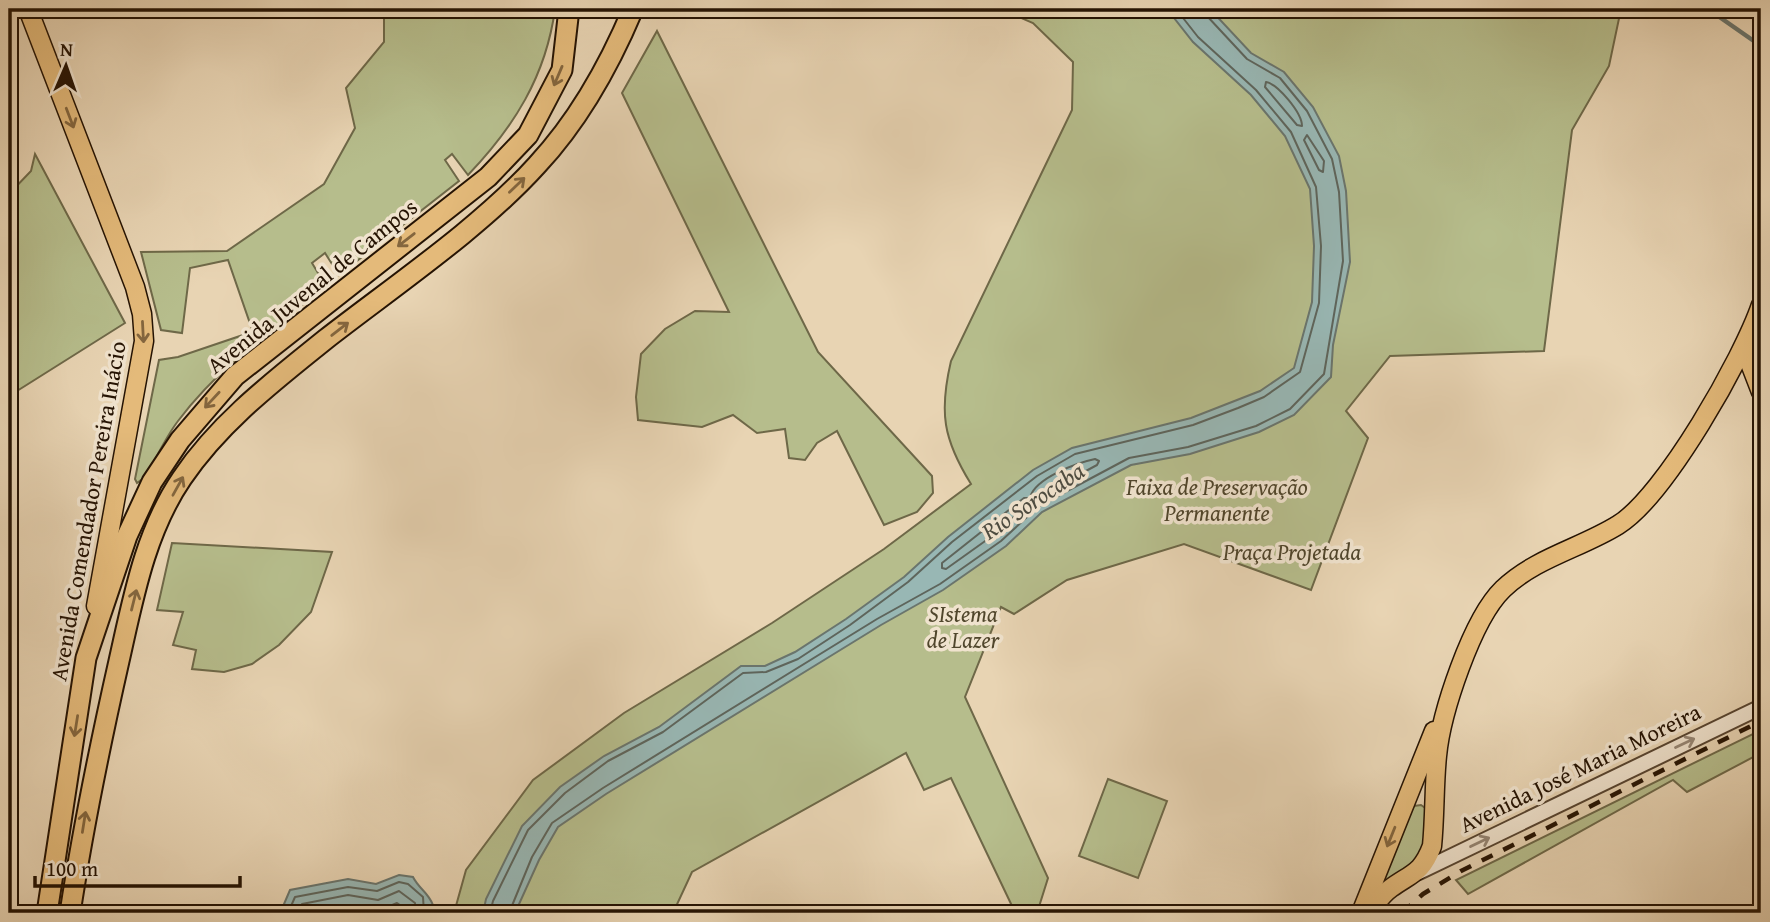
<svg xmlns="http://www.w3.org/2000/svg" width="1770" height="922" font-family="'Gentium Book Plus',serif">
	<rect width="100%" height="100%" fill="#e8d4b3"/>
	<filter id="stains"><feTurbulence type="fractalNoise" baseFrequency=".00286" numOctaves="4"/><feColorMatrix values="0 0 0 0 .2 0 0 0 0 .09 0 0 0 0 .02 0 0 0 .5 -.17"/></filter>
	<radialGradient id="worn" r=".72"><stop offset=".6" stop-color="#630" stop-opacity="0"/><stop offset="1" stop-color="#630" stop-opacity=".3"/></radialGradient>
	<!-- green -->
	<g fill="#b6bd8c" stroke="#6e6848" stroke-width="2">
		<path d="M 384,9 L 555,9 C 546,76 514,127 468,175 L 452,154 L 445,160 L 459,181 L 339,275 L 325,253 L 312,263 L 326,286 C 273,328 219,367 178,421 C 165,438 156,459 145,477 L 137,483 L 135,479 L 159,360 L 178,357 L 249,333 L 255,338 L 228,260 L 190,268 L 182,333 L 161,330 L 141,252 L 227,251 L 324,184 L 355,128 L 346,88 L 384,42 Z"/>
		<path d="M 1000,9 L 1621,9 L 1609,66 L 1572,130 L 1544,351 L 1390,356 L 1346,411 L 1368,438 L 1311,590 L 1184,544 L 1067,580 L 1014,614 L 1001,607 L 965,697 L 1048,878 L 1037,913 L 1019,913 L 1013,908 L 951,778 L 924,790 L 906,753 L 692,872 L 673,913 L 454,913 L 466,870 L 533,780 L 624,713 L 772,623 L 884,549 L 971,484 C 943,439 939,412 951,361 L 1072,110 L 1073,62 L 1033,23 Z"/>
		<polygon points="657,31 818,352 932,476 933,493 917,512 884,525 837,431 817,443 805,460 789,458 785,429 757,433 733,415 702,427 638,420 636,397 641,354 665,329 695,311 729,312 622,93"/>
		<polygon points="35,154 125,323 9,396 9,194 31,171"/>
		<polygon points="172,543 332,552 311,612 279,645 252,664 224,672 192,669 196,650 173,645 183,612 157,610"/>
		<polygon points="1761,730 1761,753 1687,792 1673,780 1468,894 1456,880"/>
		<polygon points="1108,779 1167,801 1138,878 1079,856"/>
		<polygon points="1421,805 1428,810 1423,853 1367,904 1401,827 1414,806"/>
	</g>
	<!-- water -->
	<g fill="#98b7b4" stroke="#6a756d" stroke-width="2">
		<polygon points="1167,9 1210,9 1251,53 1284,72 1313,107 1339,156 1346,191 1350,262 1333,345 1331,377 1294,415 1259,432 1190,454 1131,465 1042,512 1006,546 943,590 881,625 606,794 558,827 539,860 515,913 483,913 486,899 522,826 560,787 604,756 659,727 741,666 765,666 795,652 846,619 904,577 948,537 1033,470 1072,448 1191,418 1260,391 1294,368 1312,302 1314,246 1310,189 1285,136 1251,95 1193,42"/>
		<path d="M 399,875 L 413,877 C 419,889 428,892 433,905 L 430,913 L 281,911 L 290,890 L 348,879 L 376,884 Z"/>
	</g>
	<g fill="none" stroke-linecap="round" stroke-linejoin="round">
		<!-- shore -->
		<g stroke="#5e655c" stroke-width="2">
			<path d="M 1266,82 C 1278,84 1302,113 1302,126 L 1297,125 L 1265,87 Z"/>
			<polygon points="1307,135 1324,161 1323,172 1319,170 1304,140"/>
			<path d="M 1095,459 L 1099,461 L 1097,465 L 1034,499 L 1030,497 C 1036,478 1076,463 1095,459 Z"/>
			<polygon points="1024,498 1028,498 1029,503 995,534 946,569 942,568 942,563"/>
			<polyline points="288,913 295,897 348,887 377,891 399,882 408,884 423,897 424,913"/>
			<polyline points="297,913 302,904 348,895 378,900 399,891 415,903 416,913"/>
			<path d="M 309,913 C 338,899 369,917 397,903 L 404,908 L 405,913"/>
			<polyline points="490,913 493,901 528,830 565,793 608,761 663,732 743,673 766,672 798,659 850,625 908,582 952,542 1037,476 1075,454 1193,425 1238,408 1264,397 1300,372 1319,303 1321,246 1316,187 1291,132 1256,90 1198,37 1176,9"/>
			<polyline points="509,913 532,857 552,823 603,788 877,619 940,584 1001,541 1039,506 1129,458 1188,447 1256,426 1290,409 1324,374 1343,261 1339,192 1332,159 1307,111 1280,78 1247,59 1207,16 1205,9"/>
		</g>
		<!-- stream -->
		<polyline stroke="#6a756d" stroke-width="4.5" points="1708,9 1761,46"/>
		<defs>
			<polyline id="minor" points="1419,872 1761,707"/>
			<g id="major">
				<polyline points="28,9 135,287 142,314 144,341 96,606"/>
				<polyline points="1744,348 1761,392"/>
				<polyline points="1361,913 1434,731"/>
				<path d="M 1368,913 C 1375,905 1382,894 1391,888 C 1412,873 1422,873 1432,846 C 1435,816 1434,785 1437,756 C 1441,713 1472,619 1503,589 C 1535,558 1581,548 1618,525 C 1665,496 1743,358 1761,305"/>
			</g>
			<g id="highway">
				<polyline points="47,913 86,658 127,536 152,482 180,440 235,376 488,177 528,135 562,70 569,9"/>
				<path d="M 70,913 C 83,828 100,745 119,661 C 133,599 145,532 182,478 C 220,422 274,381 326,339 C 394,286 480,228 537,165 C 579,120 609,66 633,9"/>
			</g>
		</defs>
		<!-- minor casing -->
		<use href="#minor" stroke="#56432f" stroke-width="18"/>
		<!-- major casing -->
		<use href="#major" stroke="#251303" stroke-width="21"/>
		<!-- highway casing -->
		<use href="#highway" stroke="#251303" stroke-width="23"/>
		<!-- minor -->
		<use href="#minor" stroke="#f0e3ce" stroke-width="14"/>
		<!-- major -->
		<use href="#major" stroke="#e4ba7a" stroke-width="18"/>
		<!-- highway -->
		<use href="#highway" stroke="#e4ba7a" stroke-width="19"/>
		<!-- rail -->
		<polyline stroke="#251303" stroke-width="4.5" stroke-dasharray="12 12" stroke-linecap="butt" points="1402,913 1423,894 1461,871 1761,721"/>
	</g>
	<!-- one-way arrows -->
	<defs><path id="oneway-shaft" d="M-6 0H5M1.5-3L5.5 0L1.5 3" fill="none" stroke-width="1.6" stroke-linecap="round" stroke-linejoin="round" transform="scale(1.75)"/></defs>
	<g stroke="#84663e">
		<use href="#oneway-shaft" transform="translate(558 76) rotate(113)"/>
		<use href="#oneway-shaft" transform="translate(70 118) rotate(69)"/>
		<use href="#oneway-shaft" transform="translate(517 185) rotate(-44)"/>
		<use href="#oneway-shaft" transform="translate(406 240) rotate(142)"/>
		<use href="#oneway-shaft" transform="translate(340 329) rotate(-38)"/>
		<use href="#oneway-shaft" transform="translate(143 332) rotate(87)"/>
		<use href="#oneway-shaft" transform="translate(212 400) rotate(133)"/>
		<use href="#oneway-shaft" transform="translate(178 486) rotate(-61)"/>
		<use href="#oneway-shaft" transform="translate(134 600) rotate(-76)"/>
		<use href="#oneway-shaft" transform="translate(76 726) rotate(99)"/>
		<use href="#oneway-shaft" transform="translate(84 822) rotate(-81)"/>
		<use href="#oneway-shaft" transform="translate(1391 837) rotate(112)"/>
	</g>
	<g stroke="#958573">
		<use href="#oneway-shaft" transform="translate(1685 743) rotate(-25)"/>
		<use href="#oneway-shaft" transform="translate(1480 842) rotate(-26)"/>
	</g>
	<g text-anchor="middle" stroke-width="7" stroke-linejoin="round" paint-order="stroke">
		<!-- street labels -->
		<g font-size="23" fill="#251303" stroke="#f0e3ce">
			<text transform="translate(312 286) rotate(-39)" y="8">Avenida Juvenal de Campos</text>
			<text transform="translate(88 511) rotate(-80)" y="8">Avenida Comendador Pereira Inácio</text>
			<text transform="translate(1580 768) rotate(-26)" y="8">Avenida José Maria Moreira</text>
		</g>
		<!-- park labels -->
		<g font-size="23" font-style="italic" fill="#50462c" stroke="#f0e3ce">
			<text x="1217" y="495">Faixa de Preservação<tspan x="1217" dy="26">Permanente</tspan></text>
			<text x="1292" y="560">Praça Projetada</text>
			<text x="963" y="622">SIstema<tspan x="963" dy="26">de Lazer</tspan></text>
		</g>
		<!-- water labels -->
		<g font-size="24" font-style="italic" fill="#4d4c41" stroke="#f0e3ce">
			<text transform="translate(1033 501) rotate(-34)" y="8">Rio Sorocaba</text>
		</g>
	</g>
	<!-- margin -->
	<rect width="1770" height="922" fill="none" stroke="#e8d4b3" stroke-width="35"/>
	<rect x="10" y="10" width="1749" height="901" fill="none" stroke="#251303" stroke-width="3.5"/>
	<rect x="18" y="18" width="1735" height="887" fill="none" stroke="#251303" stroke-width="2"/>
	<!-- north arrow -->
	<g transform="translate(66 66) rotate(2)" stroke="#f0e3ce" stroke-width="5" paint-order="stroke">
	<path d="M0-5L12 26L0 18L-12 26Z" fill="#251303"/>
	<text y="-10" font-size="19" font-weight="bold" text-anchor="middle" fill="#251303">N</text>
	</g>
	<!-- scale -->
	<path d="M35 876v10h205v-10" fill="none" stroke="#251303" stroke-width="3.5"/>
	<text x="46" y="876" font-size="21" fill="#251303" stroke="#f0e3ce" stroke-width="5" paint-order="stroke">100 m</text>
	<rect width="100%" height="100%" filter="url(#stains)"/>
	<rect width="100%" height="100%" fill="url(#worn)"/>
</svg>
